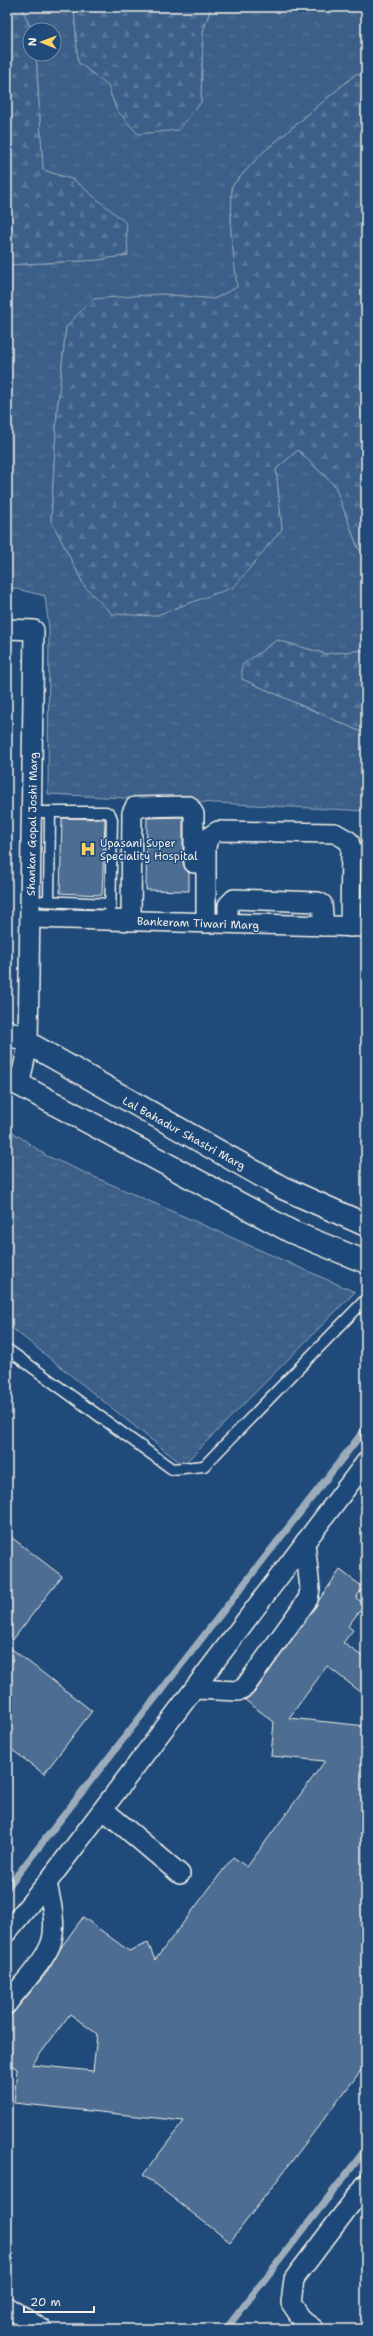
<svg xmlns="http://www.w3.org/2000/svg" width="373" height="2336" font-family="'Shantell Sans',sans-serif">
	<defs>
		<pattern id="grass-tufts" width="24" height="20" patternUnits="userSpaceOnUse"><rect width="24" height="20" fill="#3a5f88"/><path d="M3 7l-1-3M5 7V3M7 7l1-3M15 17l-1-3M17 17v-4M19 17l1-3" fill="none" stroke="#577699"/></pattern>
		<pattern id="forest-firs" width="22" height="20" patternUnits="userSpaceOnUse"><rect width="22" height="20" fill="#3a5f88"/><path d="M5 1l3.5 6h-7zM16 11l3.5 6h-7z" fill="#577699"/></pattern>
	</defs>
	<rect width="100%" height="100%" fill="#1f4a7a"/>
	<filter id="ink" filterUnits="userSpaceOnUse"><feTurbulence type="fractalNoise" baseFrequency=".025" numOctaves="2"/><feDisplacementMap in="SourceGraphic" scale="8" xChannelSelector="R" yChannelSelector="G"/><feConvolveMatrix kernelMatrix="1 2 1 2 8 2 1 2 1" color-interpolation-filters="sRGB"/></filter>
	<g filter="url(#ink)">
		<!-- grass -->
		<g fill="url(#grass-tufts)" stroke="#97a8b8">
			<polygon points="21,7 74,7 78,62 108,86 116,109 201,102 203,32 211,7 366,7 366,77 356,74 260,155 232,186 231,231 238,287 214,299 161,294 66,327 57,412 51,520 85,587 282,529 276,469 298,450 335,486 358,548 366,556 366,650 326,654 277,640 242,679 366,734 366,811 48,794 49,629 45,596 9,587 10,265 98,260 128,255 74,180 43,170 36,54 54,54 54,30 32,30"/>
			<polygon points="7,1128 47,1156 355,1292 183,1465 7,1324"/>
		</g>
		<!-- forest -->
		<g fill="url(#forest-firs)" stroke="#97a8b8">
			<polygon points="7,7 21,7 32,30 30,54 36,54 43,170 74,180 126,223 128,255 98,260 7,265"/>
			<polygon points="74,7 211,7 203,32 201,102 179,130 138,134 116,109 108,86 78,62"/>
			<polygon points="356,74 366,77 366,556 358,548 335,486 298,450 276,469 282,529 234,587 154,616 112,614 85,587 51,520 57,412 66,327 92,299 161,294 214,299 237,287 231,231 232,186 260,155"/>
			<polygon points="277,640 326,654 366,650 366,734 242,679 242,665"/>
		</g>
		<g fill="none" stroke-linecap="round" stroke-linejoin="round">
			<!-- stream -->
			<g stroke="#9cacbb" stroke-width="7">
				<polyline points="7,1888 366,1428"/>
				<polyline points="226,2329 366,2149"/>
			</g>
		</g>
		<!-- building -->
		<g fill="#4d6e92" stroke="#f4f1e8" fill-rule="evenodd">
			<polygon points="183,817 183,863 185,869 189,873 189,891 146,890 147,818"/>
			<polygon points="62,818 105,819 102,895 60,893"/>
			<polygon points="7,1534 62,1576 8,1646 92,1711 44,1774 7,1746"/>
			<path d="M 340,1570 L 363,1587 L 356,1598 L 365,1604 L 348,1626 L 353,1630 L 343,1643 L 366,1659 L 366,1696 L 327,1666 L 289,1718 L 366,1726 L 366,2064 L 230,2242 L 143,2175 L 184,2121 L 14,2103 L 17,2069 L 7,2062 L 7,2020 L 48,1971 L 62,1946 L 83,1917 L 129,1951 L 148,1943 L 155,1960 L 233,1857 L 247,1867 L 325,1761 L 271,1756 L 274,1722 L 245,1700 L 254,1693 ZM 70,2014 L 97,2034 L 93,2071 L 32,2065 Z"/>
		</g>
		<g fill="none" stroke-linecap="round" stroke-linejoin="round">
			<defs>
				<g id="lane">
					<polyline points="32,812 106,812 110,814 112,819 110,920"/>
					<polyline points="43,901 110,904"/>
					<polyline points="49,901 50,812"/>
					<polyline points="7,1349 172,1469 204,1466 366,1299"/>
				</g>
				<g id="street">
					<polyline points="7,629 34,630 28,1045 19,1086"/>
					<polyline points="31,918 366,927"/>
					<polyline points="131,921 132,813 135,807 189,806 194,814 194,863"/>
					<path d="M 206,923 L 206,848 C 207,839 210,835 218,831 L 335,833 L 349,841 L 351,848 L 350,927"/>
					<polyline points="228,923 228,905 234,899 318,902 322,904 324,926"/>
					<polyline points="195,1689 238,1691 245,1687 308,1599 310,1589 305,1542"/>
					<polyline points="104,1810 180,1874"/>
					<polyline points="47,1883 366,1462"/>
					<path d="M 7,1932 L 47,1883 C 51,1902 59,1931 48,1950 C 38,1969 20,1986 7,2004"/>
					<polyline points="7,2307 42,2329"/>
					<polyline points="314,2329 303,2321 291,2303 294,2279 366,2184"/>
				</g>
				<g id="primary">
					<polyline points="7,1031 283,1188 366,1225"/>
					<polyline points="7,1078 292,1232 366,1262"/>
				</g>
			</defs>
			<!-- lane casing -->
			<use href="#lane" stroke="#f4f1e8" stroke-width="13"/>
			<!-- street casing -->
			<use href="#street" stroke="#f4f1e8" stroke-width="22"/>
			<!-- primary casing -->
			<use href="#primary" stroke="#f4f1e8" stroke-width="25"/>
			<!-- lane -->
			<use href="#lane" stroke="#1f4a7a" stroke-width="10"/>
			<!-- street -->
			<use href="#street" stroke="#1f4a7a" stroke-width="19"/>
			<!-- primary -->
			<use href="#primary" stroke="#1f4a7a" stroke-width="22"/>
		</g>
	</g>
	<!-- icons -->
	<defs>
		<symbol id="hospital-bare" viewBox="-9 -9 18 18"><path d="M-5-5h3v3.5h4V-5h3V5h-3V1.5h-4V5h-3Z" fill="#ffd166" stroke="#1f4a7a" stroke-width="2.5" paint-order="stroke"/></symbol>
	</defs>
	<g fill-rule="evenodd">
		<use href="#hospital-bare" x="77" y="838" width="22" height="22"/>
	</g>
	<g text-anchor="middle" stroke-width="3" stroke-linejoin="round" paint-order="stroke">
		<!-- street labels -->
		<g font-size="11" fill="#f4f1e8" stroke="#1f4a7a">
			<text transform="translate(32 824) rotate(-89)" y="4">Shankar Gopal Joshi Marg</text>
			<text transform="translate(198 923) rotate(2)" y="4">Bankeram Tiwari Marg</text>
			<text transform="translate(184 1133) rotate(29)" y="4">Lal Bahadur Shastri Marg</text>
		</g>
		<!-- poi labels -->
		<g font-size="11" fill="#f4f1e8" stroke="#1f4a7a" text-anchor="start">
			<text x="100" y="847">Upasani Super<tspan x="100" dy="13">Speciality Hospital</tspan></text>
		</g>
	</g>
	<!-- margin -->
	<rect width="373" height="2336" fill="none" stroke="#1f4a7a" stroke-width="24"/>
	<rect x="12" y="12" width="349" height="2312" fill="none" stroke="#f4f1e8" stroke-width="1.5" filter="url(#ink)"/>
	<!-- north arrow -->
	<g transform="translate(42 42) rotate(271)"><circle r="19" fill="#1f4a7a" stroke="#748da6"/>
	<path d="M0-3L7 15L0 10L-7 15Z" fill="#ffd166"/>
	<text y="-6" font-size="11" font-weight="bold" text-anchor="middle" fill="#f4f1e8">N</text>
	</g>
	<!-- scale -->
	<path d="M24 2306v6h70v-6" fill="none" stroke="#f4f1e8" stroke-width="2"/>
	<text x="30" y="2306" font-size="12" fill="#f4f1e8" stroke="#1f4a7a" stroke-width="3" paint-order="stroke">20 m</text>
</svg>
